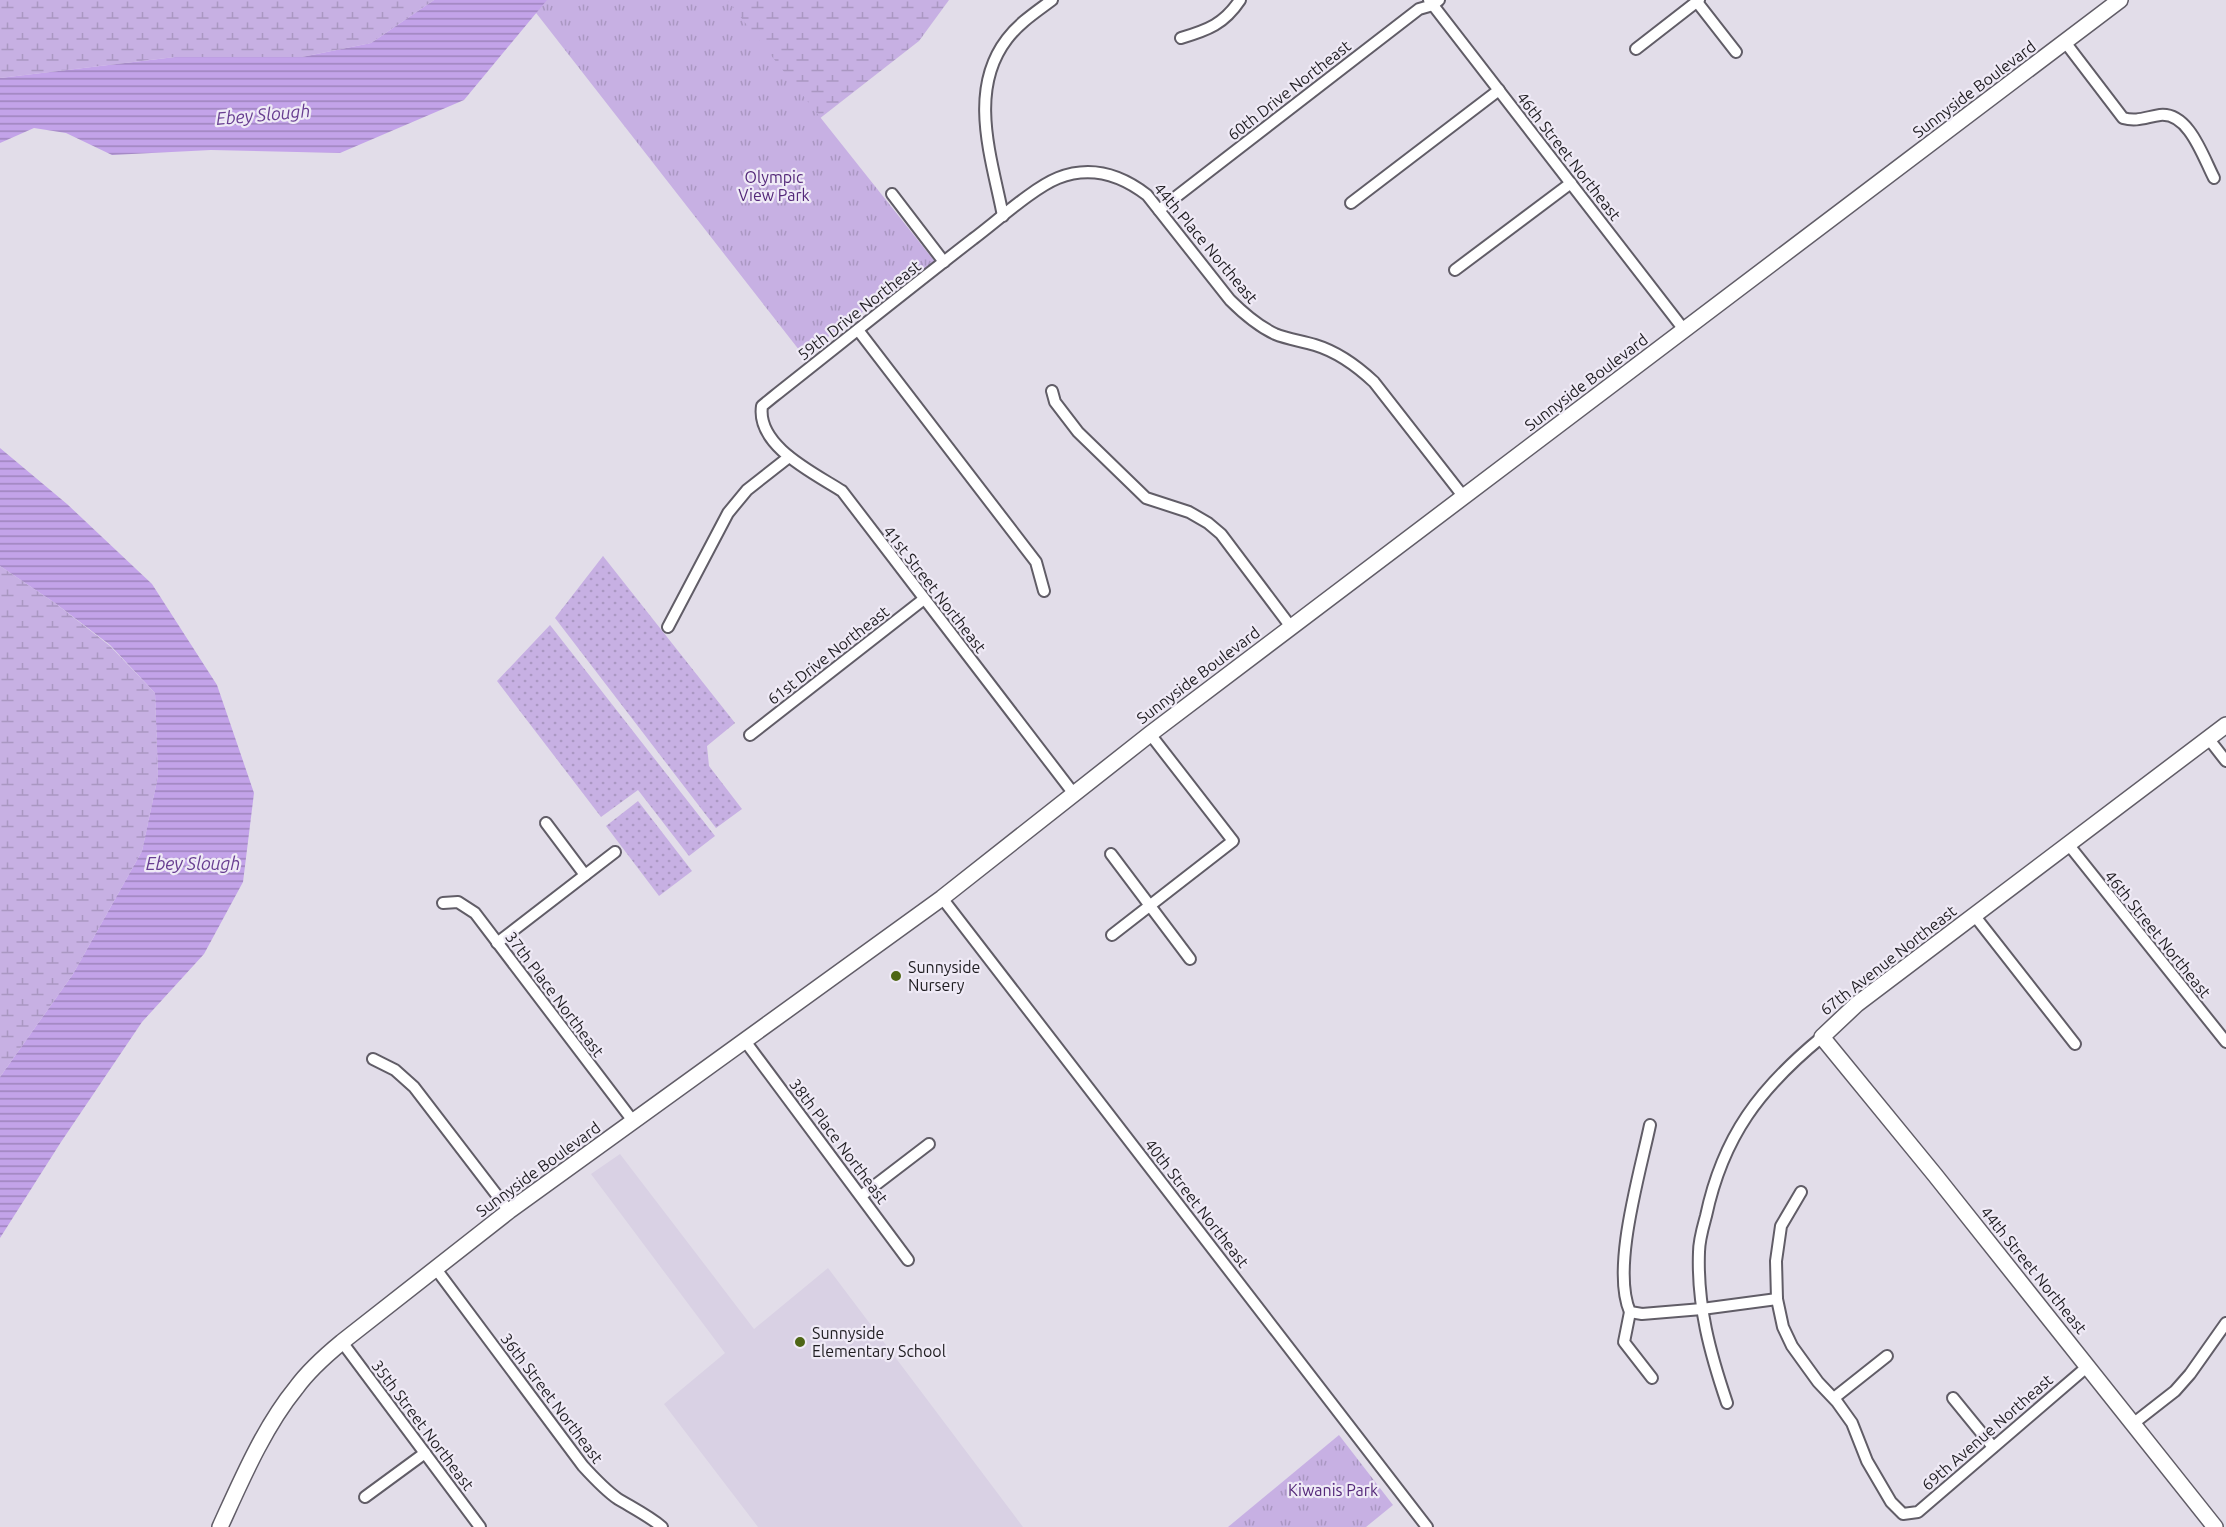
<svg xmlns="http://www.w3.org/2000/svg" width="2226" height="1527" font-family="Ubuntu,sans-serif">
	<defs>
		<pattern id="grass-dots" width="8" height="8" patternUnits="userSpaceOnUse" patternTransform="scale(1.5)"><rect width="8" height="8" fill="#c7b0e3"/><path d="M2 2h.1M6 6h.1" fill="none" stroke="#aa97c2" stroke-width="1.8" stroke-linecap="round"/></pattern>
		<pattern id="wetland-marsh" width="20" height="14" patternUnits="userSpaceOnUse" patternTransform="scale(1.5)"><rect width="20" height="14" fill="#c7b0e3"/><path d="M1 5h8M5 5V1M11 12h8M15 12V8" fill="none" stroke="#aa97c2"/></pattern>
		<pattern id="park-tufts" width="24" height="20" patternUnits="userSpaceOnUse" patternTransform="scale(1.5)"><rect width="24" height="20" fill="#c7b0e3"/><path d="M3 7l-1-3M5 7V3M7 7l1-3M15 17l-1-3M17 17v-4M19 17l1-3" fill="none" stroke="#aa97c2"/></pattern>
		<pattern id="water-rules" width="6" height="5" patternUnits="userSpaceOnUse" patternTransform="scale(1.5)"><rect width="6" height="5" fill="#c3a3e9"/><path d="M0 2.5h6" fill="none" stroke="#9e84bc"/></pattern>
	</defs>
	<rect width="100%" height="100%" fill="#e2dde9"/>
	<!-- built -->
	<polygon fill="#d9d1e4" points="620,1154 754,1329 828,1268 1023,1527 758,1527 664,1404 725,1353 591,1174"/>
	<!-- grass -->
	<g fill="url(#grass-dots)">
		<polygon points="603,556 735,723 707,746 709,766 742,809 716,828 555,618"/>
		<polygon points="550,625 715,836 689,856 638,790 601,817 497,681"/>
		<polygon points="638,801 692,871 659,896 606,826"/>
	</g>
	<!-- wetland -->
	<g fill="url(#wetland-marsh)">
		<polygon points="0,0 434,0 371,43 302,57 175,57 0,78"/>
		<polygon points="578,0 949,0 919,41 723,194"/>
		<polygon points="0,566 55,603 110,646 155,693 158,776 142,851 73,974 0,1077"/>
	</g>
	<!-- park -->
	<g fill="url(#park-tufts)">
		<polygon points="537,0 727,0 940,268 901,299 893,290 803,355 533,9"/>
		<polygon points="1339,1435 1393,1505 1366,1527 1228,1527"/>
	</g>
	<!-- water -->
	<g fill="url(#water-rules)">
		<polygon points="434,0 547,0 464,100 340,153 211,150 112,155 66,133 34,128 0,143 0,78 175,57 302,57 371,43"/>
		<polygon points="0,448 67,504 152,584 217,685 254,793 243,882 204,954 142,1022 61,1142 0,1238 0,1077 73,974 142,851 158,776 155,693 110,645 55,603 0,566"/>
	</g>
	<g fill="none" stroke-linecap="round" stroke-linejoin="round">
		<defs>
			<g id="street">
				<polyline points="1429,0 1685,331"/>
				<polyline points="1697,2 1736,52"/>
				<path d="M 1181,38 C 1208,30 1224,24 1240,0"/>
				<path d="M 2065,42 L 2123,118 C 2137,122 2146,117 2160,115 C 2189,112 2203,157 2214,178"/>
				<polyline points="1636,49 1699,0"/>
				<polyline points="892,194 944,262"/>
				<polyline points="1351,203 1499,90"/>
				<polyline points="1159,210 1419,9 1433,5 1439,0"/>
				<path d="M 1003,216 C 992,159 967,91 1007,39 C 1019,23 1036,12 1052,0"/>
				<polyline points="1455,270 1571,183"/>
				<polyline points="858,330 1036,562 1044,591"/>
				<polyline points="1052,391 1055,402 1078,432 1146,498 1189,512 1208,523 1221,534 1291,627"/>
				<polyline points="668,627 728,513 747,490 789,457"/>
				<polyline points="750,735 924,599"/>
				<polyline points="2208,738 2226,761"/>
				<path d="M 1074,794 L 842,491 C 814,473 756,446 762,406 L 773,397 C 840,344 906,291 973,239 C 996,222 1033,188 1058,178 C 1091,165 1121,175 1147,195 L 1230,300 C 1243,313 1258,326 1275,334 C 1287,339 1302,341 1315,345 C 1338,352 1357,366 1374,382 L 1463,496"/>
				<polyline points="546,823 585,875"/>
				<polyline points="2068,844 2226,1042"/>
				<polyline points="1111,854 1190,959"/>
				<polyline points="942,898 1427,1527"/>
				<polyline points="443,903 458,902 475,913 633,1121"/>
				<polyline points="1974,915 2075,1044"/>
				<polyline points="1112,935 1233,841 1150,734"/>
				<polyline points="497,943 615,852"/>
				<polyline points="745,1041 908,1260"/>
				<polyline points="373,1059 395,1070 414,1087 509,1211"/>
				<path d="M 1650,1125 C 1640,1173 1611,1269 1630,1312 L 1642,1314 L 1702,1309 L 1777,1299"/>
				<polyline points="1801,1192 1781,1226 1776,1261 1777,1299 1783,1327 1792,1346 1818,1382 1837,1402 1852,1423 1867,1461 1891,1502 1903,1514 1918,1512 2088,1366"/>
				<polyline points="861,1196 929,1144"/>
				<path d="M 436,1269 L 583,1466 C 594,1478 605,1490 618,1499 C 633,1508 649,1516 662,1527"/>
				<polyline points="1630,1312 1624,1342 1652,1378"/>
				<polyline points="342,1342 480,1527"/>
				<polyline points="1834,1398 1887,1356"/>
				<polyline points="1953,1398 1993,1447"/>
				<path d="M 1727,1403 C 1710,1353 1697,1306 1699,1252 C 1699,1240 1703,1227 1706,1216 C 1723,1136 1760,1088 1822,1037"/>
				<polyline points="2134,1423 2175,1391 2190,1374 2226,1323"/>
				<polyline points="365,1497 425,1453"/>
			</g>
			<g id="secondary">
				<path d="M 220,1527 C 241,1481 264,1427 296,1388 C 309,1370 325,1356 342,1342 L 509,1211 L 942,898 L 1150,734 L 2120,0"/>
				<polyline points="2215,1527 1935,1175 1822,1037 1857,1004 2226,725"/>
			</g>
		</defs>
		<!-- street casing -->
		<use href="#street" stroke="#615d67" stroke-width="14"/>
		<!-- secondary casing -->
		<use href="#secondary" stroke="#615d67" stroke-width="18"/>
		<!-- street -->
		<use href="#street" stroke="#fff" stroke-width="10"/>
		<!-- secondary -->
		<use href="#secondary" stroke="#fff" stroke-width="15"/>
	</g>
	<!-- markers -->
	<g fill="#4e6615" stroke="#efeaf6" stroke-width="2">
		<circle cx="896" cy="976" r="6"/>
		<circle cx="800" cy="1342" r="6"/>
	</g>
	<g text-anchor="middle" stroke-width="4.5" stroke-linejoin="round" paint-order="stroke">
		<!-- street labels -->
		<g font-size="16" fill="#1f1d21" stroke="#efeaf6">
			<text transform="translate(1974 89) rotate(-37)" y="6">Sunnyside Boulevard</text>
			<text transform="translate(1289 90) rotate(-38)" y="6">60th Drive Northeast</text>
			<text transform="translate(1569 156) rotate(52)" y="6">46th Street Northeast</text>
			<text transform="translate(1206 243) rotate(50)" y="6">44th Place Northeast</text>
			<text transform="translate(859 310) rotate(-38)" y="6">59th Drive Northeast</text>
			<text transform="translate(1586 382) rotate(-37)" y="6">Sunnyside Boulevard</text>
			<text transform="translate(935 589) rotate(52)" y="6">41st Street Northeast</text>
			<text transform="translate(828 655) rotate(-38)" y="6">61st Drive Northeast</text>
			<text transform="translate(1198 675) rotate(-37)" y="6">Sunnyside Boulevard</text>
			<text transform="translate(2158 934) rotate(51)" y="6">46th Street Northeast</text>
			<text transform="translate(1888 960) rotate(-38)" y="6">67th Avenue Northeast</text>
			<text transform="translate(555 994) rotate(53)" y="6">37th Place Northeast</text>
			<text transform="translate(839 1141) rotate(53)" y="6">38th Place Northeast</text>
			<text transform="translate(538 1169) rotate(-36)" y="6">Sunnyside Boulevard</text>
			<text transform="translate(1197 1203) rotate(52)" y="6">40th Street Northeast</text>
			<text transform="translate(2034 1270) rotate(51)" y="6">44th Street Northeast</text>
			<text transform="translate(552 1398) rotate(53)" y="6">36th Street Northeast</text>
			<text transform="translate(423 1425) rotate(53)" y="6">35th Street Northeast</text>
			<text transform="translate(1987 1432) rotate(-41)" y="6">69th Avenue Northeast</text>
		</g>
		<!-- park labels -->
		<g font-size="16" fill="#532779" stroke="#efeaf6">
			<text x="774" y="183">Olympic<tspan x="774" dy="18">View Park</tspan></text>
			<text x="1333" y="1496">Kiwanis Park</text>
		</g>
		<!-- poi labels -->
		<g font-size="16" fill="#1f1d21" stroke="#efeaf6" text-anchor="start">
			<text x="908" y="973">Sunnyside<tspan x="908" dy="18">Nursery</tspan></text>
			<text x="812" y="1339">Sunnyside<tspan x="812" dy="18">Elementary School</tspan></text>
		</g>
		<!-- water labels -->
		<g font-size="18" font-style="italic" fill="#683e91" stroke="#efeaf6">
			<text transform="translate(263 115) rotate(-5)" y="6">Ebey Slough</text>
			<text x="193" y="870">Ebey Slough</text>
		</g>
	</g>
</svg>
